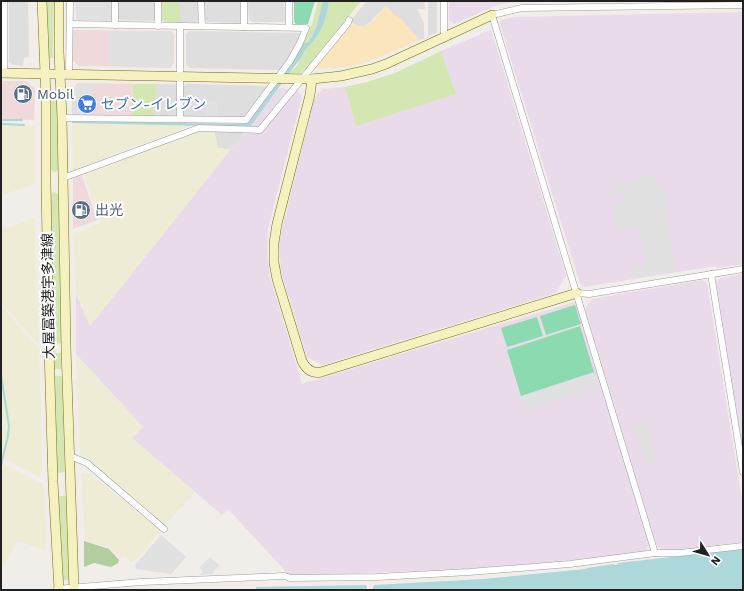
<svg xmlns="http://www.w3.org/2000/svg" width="744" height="591" font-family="'Work Sans','Noto Sans JP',sans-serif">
	<rect width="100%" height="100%" fill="#f1ede8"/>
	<!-- residential -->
	<g fill="#dfdede">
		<polygon points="9,1 28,1 29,57 24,58 23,66 13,65 9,62"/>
		<polygon points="118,1 155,1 155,19 153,21 120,20 118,19"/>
		<polygon points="180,1 198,1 198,20 196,22 180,22"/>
		<polygon points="204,1 241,1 241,20 239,23 208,22 205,20"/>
		<polygon points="248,1 284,1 285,20 283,22 252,22 249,19"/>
		<polygon points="367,1 424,1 425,9 417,9 424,23 424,38 420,40 401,19 395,15 386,6 366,26 359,27 350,21"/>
		<polygon points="428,1 437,1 437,33 428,36"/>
		<polygon points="189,31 298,33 300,35 294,49 281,69 278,70 190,68 186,64 186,34"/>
		<polygon points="156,84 175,84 178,86 177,114 175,117 154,117"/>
		<polygon points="186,84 266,86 268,88 245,118 186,117 183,115 183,87"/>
		<polygon points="214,130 245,132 240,140 231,149 218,148"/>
	</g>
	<!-- commercial -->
	<g fill="#f0d9db">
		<polygon points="71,30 171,31 174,34 174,63 170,68 79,66 71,59"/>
		<polygon points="1,81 27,81 35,89 34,120 1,119"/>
		<polygon points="78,83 133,84 131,117 72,115 72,90"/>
		<polygon points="80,175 82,176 97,220 73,229 73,177"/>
	</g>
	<!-- industrial -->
	<g fill="#e9dbe9">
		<polygon points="449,1 519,1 497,5 454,24 449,20"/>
		<polygon points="743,12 743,264 717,268 715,266 584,287 580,284 500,24 501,20 515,17"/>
		<polygon points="491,30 566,275 556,293 322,365 307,357 281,271 280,258 279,243 282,229 314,101 317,95 323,89 345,87 356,125 456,94 441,51"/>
		<polygon points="279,88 297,90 302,96 268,229 267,245 269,274 302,384 574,302 576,304 603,387 649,545 645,552 554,562 462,569 290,576 228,509 222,515 132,438 143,427 76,354 76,294 90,326 231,149 240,140"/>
		<polygon points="743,274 743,452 716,282 721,278"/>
		<polygon points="702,280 707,283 743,506 743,542 667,551 658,547 655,540 585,309 592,299"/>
	</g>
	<!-- farmland -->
	<g fill="#eeecd5">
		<polygon points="72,123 193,125 73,170"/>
		<polygon points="1,126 35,126 35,183 1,196"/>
		<polygon points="214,130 218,148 231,149 90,326 76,294 74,234 101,223 84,175 85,173 200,131"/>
		<polygon points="35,218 39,345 1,302 1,223 4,229"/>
		<polygon points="1,306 39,349 42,469 39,476 1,457"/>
		<polygon points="76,354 143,427 132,438 195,492 164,526 80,454"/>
		<polygon points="1,463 44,485 46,550 17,541 1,570"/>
		<polygon points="81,473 88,473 161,530 132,563 125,556 120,557 110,548 85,540"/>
	</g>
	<!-- grass -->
	<g fill="#d4e7b2">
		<polygon points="47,1 54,1 53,58 49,58"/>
		<polygon points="161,1 180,1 180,22 165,22 162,20"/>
		<polygon points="318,1 323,1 316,28 309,42 303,43 312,24"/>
		<path d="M 329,1 L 334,1 L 335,2 L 341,1 L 361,1 L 305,70 L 300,73 L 289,73 C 301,66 298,57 305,48 C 308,44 312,42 315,39 C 324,27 327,15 329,1 Z"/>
		<polygon points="441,51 456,94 356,126 345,87 367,82 395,73"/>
		<polygon points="133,84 156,84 154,117 131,117"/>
		<polygon points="51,90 57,90 58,97 59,169 56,172 54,172 50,169"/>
		<polygon points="53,192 57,193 59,196 61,342 57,345 53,342 51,195"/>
		<polygon points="53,353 61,353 61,369 54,369"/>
		<polygon points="54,376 62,376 65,472 57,473"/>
		<polygon points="57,496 66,496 70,580 61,580"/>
	</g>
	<!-- forest -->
	<polygon fill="#b4cda0" points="84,541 109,549 119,560 118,563 111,567 94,563 84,567"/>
	<!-- sand -->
	<path fill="#fbe5bc" d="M 386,6 L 395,15 L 401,19 L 420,40 L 367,62 L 347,67 L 314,69 L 353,23 C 368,33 376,17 386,6 Z"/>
	<!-- pitch -->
	<g fill="#8cdab0">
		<polygon points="294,1 315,1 308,24 296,24 294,22"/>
		<polygon points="575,305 581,324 546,335 540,316"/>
		<polygon points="537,317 543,336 507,347 501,328"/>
		<polygon points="580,326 594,372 521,396 507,350"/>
	</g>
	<!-- parking -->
	<g fill="#e1e1e1">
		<polygon points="75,1 112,1 112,18 109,21 77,20 76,18"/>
		<polygon points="109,31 171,32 173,34 173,63 169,66 108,65"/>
		<polygon points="79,84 95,84 95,94 83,94 83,115 72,115 72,90"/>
		<rect x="206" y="101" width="11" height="16"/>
		<polygon points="656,175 658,188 664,187 676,270 635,277 634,268 646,265 641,233 638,233 637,227 617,230 613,205 625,203 624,194 610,196 609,191 614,190 613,185 632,182 632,179"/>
		<polygon points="594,373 599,386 526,410 522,396"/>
		<polygon points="649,422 656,463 646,465 633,425"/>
		<polygon points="161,535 186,557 171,574 136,569 135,565"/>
		<polygon points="210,557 219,565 212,574 199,575 203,571 199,568"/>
	</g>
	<!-- water -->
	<g fill="#acd7db">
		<path d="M 323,1 L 329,1 C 327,15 324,27 315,39 C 310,45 305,48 302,56 L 250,127 L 72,123 L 72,121 L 243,124 L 249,122 L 290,67 L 303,43 L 309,42 L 316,28 Z"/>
		<polygon points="743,549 743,590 256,590 256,587 366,585 367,589 372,590 374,585 483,579 586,569 587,568 614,564 614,565 617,565 618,563"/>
	</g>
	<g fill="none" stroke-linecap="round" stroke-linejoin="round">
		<!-- stream -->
		<g stroke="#acd7db" stroke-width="2">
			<polyline points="1,120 22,120"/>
			<polyline points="1,124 24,125"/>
			<polyline points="1,375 9,426 8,436 1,465"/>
		</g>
		<defs>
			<g id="street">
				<polyline points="4,1 4,73"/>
				<polyline points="115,1 115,25"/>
				<polyline points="158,1 158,26"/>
				<polyline points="201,1 202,26"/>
				<polyline points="244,1 244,27"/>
				<polyline points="289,1 289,27"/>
				<polyline points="444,1 444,38"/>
				<polyline points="180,26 180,119"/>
				<polyline points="69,75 70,1"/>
				<polyline points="62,118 246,120 290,61 300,43 306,28 70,24"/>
				<polyline points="63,178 199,128 260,130 348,23 349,20"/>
				<polyline points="711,274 743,472"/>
				<polyline points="577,293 589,294 743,269"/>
				<polyline points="70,456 87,463 164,529"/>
				<polyline points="655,553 492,15 522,8 743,5"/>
				<polyline points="57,589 141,582 285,576 290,578 377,577 469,572 570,564 655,553 680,553 743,546"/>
			</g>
			<g id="secondary">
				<polyline points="42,1 46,97 46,184 49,349 53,482 59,590"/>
				<polyline points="59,1 59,52 62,118 66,348 74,590"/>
				<polyline points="1,73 312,79 341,76 372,69 386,64 492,15"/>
				<path d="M 312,79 L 310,95 L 277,224 L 274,243 L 274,263 L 277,279 L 302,361 C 306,369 312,374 321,372 L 577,293"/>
			</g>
		</defs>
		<!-- street casing -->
		<use href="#street" stroke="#9e9e9e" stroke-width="7"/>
		<!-- secondary casing -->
		<use href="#secondary" stroke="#746f0c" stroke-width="10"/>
		<!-- street -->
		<use href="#street" stroke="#fff" stroke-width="6"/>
		<!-- secondary -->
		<use href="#secondary" stroke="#f6f1c1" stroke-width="9"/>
	</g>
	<!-- icons -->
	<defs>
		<symbol id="fuel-disc" viewBox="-11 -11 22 22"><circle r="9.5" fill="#5c6f8a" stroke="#fff"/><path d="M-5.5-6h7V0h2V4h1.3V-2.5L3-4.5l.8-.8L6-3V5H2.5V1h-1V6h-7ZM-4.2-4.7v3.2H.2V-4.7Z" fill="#fff"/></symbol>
		<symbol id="supermarket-disc" viewBox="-11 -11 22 22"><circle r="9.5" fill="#3f7fe0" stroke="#fff"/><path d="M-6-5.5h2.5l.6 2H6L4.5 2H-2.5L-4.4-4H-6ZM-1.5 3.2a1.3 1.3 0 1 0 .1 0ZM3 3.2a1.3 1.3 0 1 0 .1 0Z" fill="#fff"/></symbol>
	</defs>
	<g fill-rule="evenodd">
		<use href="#fuel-disc" x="12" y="83" width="22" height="22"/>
		<use href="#supermarket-disc" x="76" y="93" width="22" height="22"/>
		<use href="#fuel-disc" x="70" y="199" width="22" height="22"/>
	</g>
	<g text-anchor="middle" stroke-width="4" stroke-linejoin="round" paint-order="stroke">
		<!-- service labels -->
		<g font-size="14" fill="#4e5e75" stroke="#fff" text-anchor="start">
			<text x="37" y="99">Mobil</text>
			<text x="95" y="215">出光</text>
		</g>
		<!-- shop labels -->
		<g font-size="14" fill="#366cbe" stroke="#fff" text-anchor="start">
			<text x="101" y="109">セブン-イレブン</text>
		</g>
		<!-- street labels -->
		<g font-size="14" fill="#212121" stroke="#fff">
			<text transform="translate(48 296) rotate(-91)" y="5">大屋冨築港宇多津線</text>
		</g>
	</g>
	<!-- border -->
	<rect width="744" height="591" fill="none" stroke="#212121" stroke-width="4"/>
	<!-- north arrow -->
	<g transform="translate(708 555) rotate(127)" stroke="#ffffff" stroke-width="3" paint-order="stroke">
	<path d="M0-3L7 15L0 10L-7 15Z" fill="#212121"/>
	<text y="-6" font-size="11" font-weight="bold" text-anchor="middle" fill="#212121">N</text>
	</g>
</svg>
